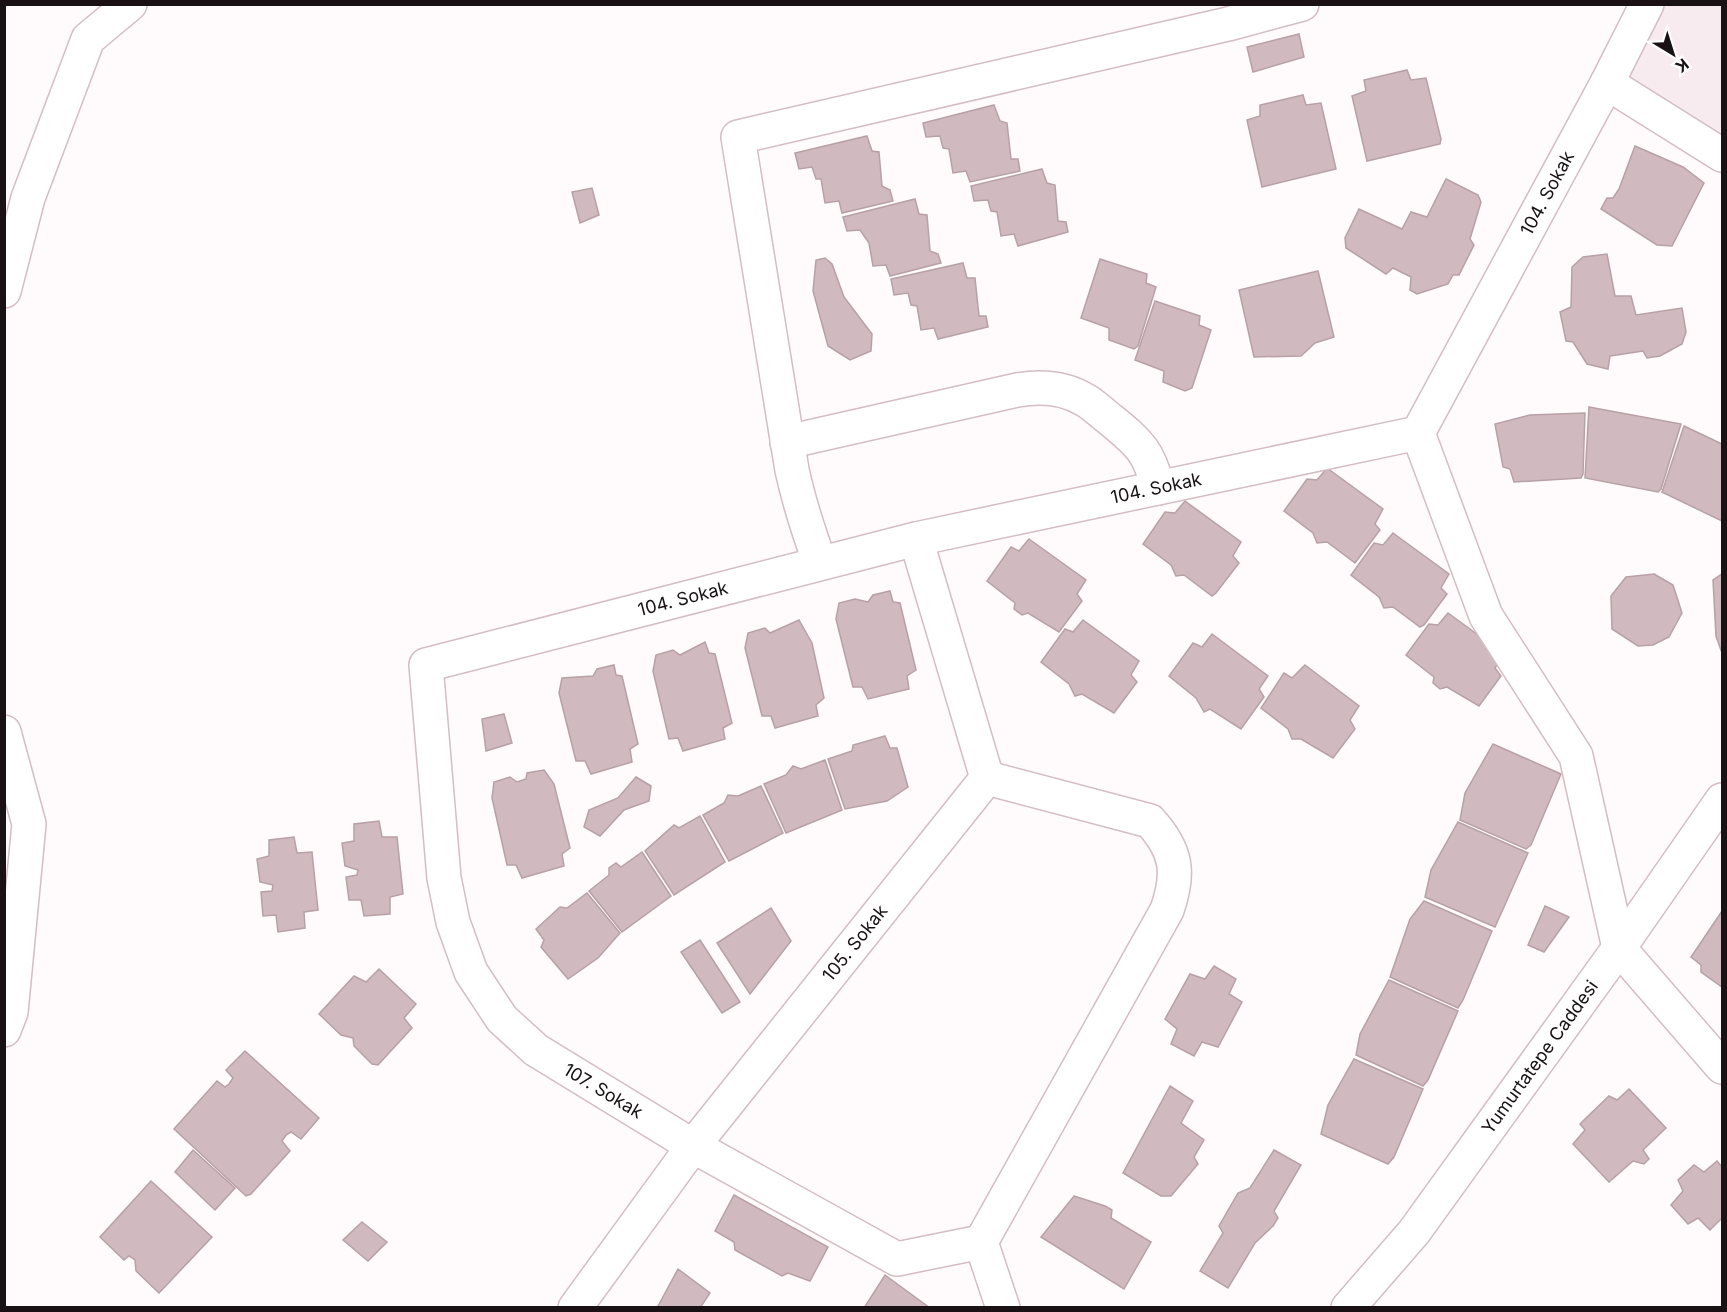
<svg xmlns="http://www.w3.org/2000/svg" width="1727" height="1312" font-family="Inter,sans-serif">
	<rect width="100%" height="100%" fill="#fffafb"/>
	<!-- built -->
	<polygon fill="#f7ebef" points="1664,5 1722,5 1722,140 1622,75"/>
	<!-- building -->
	<g fill="#d0b9bf" stroke="#b7a1a7" stroke-width="1.5">
		<polygon points="1299,34 1304,57 1253,72 1247,47"/>
		<polygon points="1407,70 1411,80 1426,78 1441,139 1440,144 1367,161 1352,96 1366,91 1364,80"/>
		<polygon points="1303,95 1306,105 1321,103 1336,169 1262,187 1247,120 1260,116 1260,105"/>
		<polygon points="994,105 1000,121 1007,123 1011,159 1018,159 1020,171 970,182 966,171 953,173 949,149 943,148 940,136 926,137 923,123"/>
		<polygon points="867,136 872,151 879,152 882,186 890,190 893,201 842,213 839,201 825,203 821,179 816,179 812,167 799,169 795,153"/>
		<polygon points="1635,146 1683,167 1704,183 1672,246 1657,245 1601,209 1607,198 1613,198 1619,189"/>
		<polygon points="1042,169 1047,183 1055,185 1058,221 1066,222 1068,232 1018,246 1014,234 1001,236 997,212 991,211 988,200 974,201 971,186"/>
		<polygon points="1446,179 1478,195 1481,202 1470,239 1474,245 1459,275 1453,275 1448,284 1417,294 1410,290 1411,277 1393,268 1386,274 1346,248 1345,238 1359,209 1402,229 1411,212 1427,217"/>
		<polygon points="592,188 599,215 580,223 572,192"/>
		<polygon points="915,199 919,214 927,215 930,251 938,254 941,263 890,276 886,265 873,266 869,243 860,230 847,231 843,217"/>
		<polygon points="1607,254 1615,296 1631,296 1636,315 1682,308 1686,332 1682,344 1660,356 1647,358 1643,351 1610,356 1608,369 1587,364 1573,342 1566,341 1560,312 1571,307 1572,267 1583,257"/>
		<polygon points="825,258 832,264 844,297 872,334 871,351 850,360 828,346 813,291 816,260"/>
		<polygon points="1100,259 1147,274 1146,283 1156,287 1138,346 1134,349 1109,340 1109,328 1081,318"/>
		<polygon points="963,263 967,278 975,278 979,316 986,316 988,327 938,339 934,328 921,330 917,306 911,305 908,293 894,295 891,279"/>
		<polygon points="1318,271 1334,337 1315,343 1301,356 1254,357 1239,290"/>
		<polygon points="1155,301 1200,316 1199,325 1211,330 1192,388 1185,391 1163,382 1164,371 1135,360"/>
		<polygon points="1589,407 1681,424 1661,489 1658,492 1585,478"/>
		<polygon points="1585,413 1583,474 1581,478 1514,482 1510,469 1503,467 1495,424 1530,415"/>
		<polygon points="1684,426 1722,444 1722,521 1662,492"/>
		<polygon points="1327,468 1383,509 1375,524 1380,530 1355,563 1327,542 1317,543 1313,533 1284,511 1307,479 1317,480"/>
		<polygon points="1185,501 1241,542 1233,556 1239,563 1216,593 1212,596 1184,575 1176,576 1171,565 1143,544 1165,512 1175,513"/>
		<polygon points="1393,533 1449,574 1441,588 1447,594 1424,625 1420,627 1393,607 1384,608 1379,597 1351,575 1374,543 1383,545"/>
		<polygon points="1029,539 1086,580 1077,594 1082,601 1059,632 1028,613 1022,615 1014,609 1015,603 987,581 1011,547 1019,551"/>
		<polygon points="1654,574 1673,585 1682,613 1669,637 1653,645 1638,646 1612,629 1611,596 1626,577"/>
		<polygon points="1722,574 1722,653 1716,636 1713,580"/>
		<polygon points="890,591 893,602 900,603 916,670 907,676 909,689 868,699 862,687 853,687 836,619 839,603 855,599 868,602 873,595"/>
		<polygon points="1448,613 1504,654 1495,668 1501,676 1479,706 1447,687 1440,689 1433,683 1434,677 1406,655 1429,624 1438,625"/>
		<polygon points="799,620 812,643 824,698 816,705 818,716 775,728 771,716 762,716 745,648 748,633 765,628 770,633"/>
		<polygon points="1083,620 1139,661 1131,675 1137,682 1114,713 1082,694 1075,696 1069,684 1041,662 1065,629 1073,632"/>
		<polygon points="1212,634 1268,676 1259,689 1264,697 1241,729 1210,709 1204,712 1196,698 1169,676 1193,643 1202,647"/>
		<polygon points="705,642 709,653 715,654 732,723 723,728 725,739 683,751 678,738 669,739 653,671 656,655 673,650 680,655"/>
		<polygon points="614,665 616,675 622,676 638,744 630,749 632,762 591,774 585,761 576,761 559,693 562,678 593,676 597,669"/>
		<polygon points="1305,665 1359,706 1350,720 1355,729 1333,758 1301,739 1292,739 1288,729 1261,708 1284,673 1292,678"/>
		<polygon points="504,714 512,743 486,751 482,719"/>
		<polygon points="885,736 890,748 897,748 908,787 887,801 845,809 828,759 852,751 853,745"/>
		<polygon points="1493,744 1561,774 1531,845 1526,849 1460,820 1465,793"/>
		<polygon points="825,760 842,810 786,833 764,784 786,775 793,766 801,769"/>
		<polygon points="544,770 554,784 570,848 562,854 564,866 522,878 516,865 507,865 492,798 494,782 510,777 517,782 526,779 527,773"/>
		<polygon points="636,777 651,786 649,801 624,810 600,836 584,827 589,810 618,798"/>
		<polygon points="761,786 783,833 729,861 703,815 724,803 728,795 738,796"/>
		<polygon points="700,816 725,862 674,895 645,851 674,825 679,828"/>
		<polygon points="379,821 382,837 397,837 403,894 390,897 390,914 364,916 361,900 349,900 346,877 357,875 358,870 345,866 342,843 354,841 354,824"/>
		<polygon points="1458,822 1528,853 1495,927 1425,897 1431,870"/>
		<polygon points="294,837 297,853 312,852 318,910 304,912 305,928 278,932 276,915 263,916 261,892 272,891 273,885 260,882 257,859 269,856 269,840"/>
		<polygon points="642,852 671,896 622,932 589,891 609,875 609,868 616,863 621,867"/>
		<polygon points="587,893 620,933 598,958 568,979 541,947 544,940 536,929 560,907 567,908"/>
		<polygon points="1424,901 1492,931 1463,1000 1458,1008 1390,977 1410,919"/>
		<polygon points="1545,906 1569,917 1544,952 1528,945"/>
		<polygon points="771,908 791,941 750,994 717,943"/>
		<polygon points="1722,911 1722,987 1701,972 1701,965 1691,957"/>
		<polygon points="700,940 740,1002 722,1013 681,952"/>
		<polygon points="1214,966 1236,979 1229,994 1242,1002 1218,1047 1202,1042 1194,1056 1171,1044 1177,1029 1165,1019 1190,974 1205,979"/>
		<polygon points="379,969 416,1004 404,1018 412,1028 378,1065 372,1064 354,1046 353,1038 341,1035 319,1014 354,976 366,982"/>
		<polygon points="1389,980 1458,1011 1428,1080 1423,1086 1356,1055 1360,1034"/>
		<polygon points="245,1051 319,1118 301,1139 291,1132 286,1135 282,1141 290,1151 251,1194 246,1196 174,1129 217,1081 225,1087 229,1084 233,1078 226,1070"/>
		<polygon points="1354,1059 1423,1089 1394,1157 1388,1164 1321,1134 1328,1105"/>
		<polygon points="1170,1086 1193,1101 1181,1123 1204,1140 1194,1157 1198,1164 1171,1196 1161,1196 1123,1173"/>
		<polygon points="1629,1089 1666,1128 1643,1150 1649,1159 1644,1164 1633,1161 1609,1182 1573,1144 1585,1130 1580,1124 1585,1119 1609,1096 1617,1100"/>
		<polygon points="193,1150 235,1188 215,1210 175,1172"/>
		<polygon points="1274,1150 1301,1165 1274,1211 1278,1218 1273,1226 1255,1243 1228,1288 1200,1271 1223,1233 1219,1226 1238,1193 1250,1188"/>
		<polygon points="1717,1161 1722,1167 1722,1218 1710,1230 1698,1218 1688,1224 1671,1205 1683,1191 1678,1180 1694,1165 1704,1172"/>
		<polygon points="151,1181 212,1237 159,1293 136,1271 135,1260 129,1256 124,1260 100,1237"/>
		<polygon points="734,1195 828,1247 810,1281 788,1273 782,1276 735,1250 734,1242 715,1231"/>
		<polygon points="1074,1196 1105,1206 1112,1210 1111,1218 1151,1242 1124,1289 1041,1237"/>
		<polygon points="362,1222 387,1242 368,1261 343,1240"/>
		<polygon points="678,1269 710,1293 700,1308 657,1308"/>
		<polygon points="885,1275 930,1308 864,1308"/>
	</g>
	<g fill="none" stroke-linecap="round" stroke-linejoin="round">
		<defs>
			<g id="minor">
				<polyline points="1607,83 1722,155"/>
				<polyline points="4,291 28,198 88,39 130,4"/>
				<polyline points="1418,433 1486,616 1576,756 1619,948 1722,1067"/>
				<path d="M 787,442 L 1017,390 C 1040,386 1064,387 1085,400 C 1094,405 1103,414 1111,420 C 1139,443 1149,451 1158,488"/>
				<path d="M 820,563 C 809,533 799,502 792,470 L 738,137 L 1228,24 L 1302,4"/>
				<polyline points="4,732 29,824 11,1012 4,1030"/>
				<path d="M 981,1242 L 1167,910 C 1180,873 1177,851 1150,821 L 987,778"/>
				<path id="s1" d="M 575,1308 L 693,1146 L 987,778 L 916,539"/>
				<path id="s2" d="M 1003,1308 L 981,1242 L 897,1259 L 693,1146 L 536,1050 L 502,1019 L 471,972 L 453,922 L 444,878 L 426,665 L 916,539 L 1418,433 L 1607,83 L 1647,4"/>
				<path id="s3" d="M 1348,1308 L 1414,1232 L 1619,948 L 1722,800"/>
			</g>
		</defs>
		<!-- minor casing -->
		<use href="#minor" stroke="#d4bdc3" stroke-width="36"/>
		<!-- minor -->
		<use href="#minor" stroke="#fff" stroke-width="33"/>
	</g>
	<g text-anchor="middle" stroke-width="4.5" stroke-linejoin="round" paint-order="stroke">
		<!-- street labels -->
		<g font-size="18" fill="#191114" stroke="#fff">
			<text dy="6" stroke="none"><textPath href="#s2" startOffset="2278">104. Sokak</textPath></text>
			<text dy="6" stroke="none"><textPath href="#s2" startOffset="1738">104. Sokak</textPath></text>
			<text dy="6" stroke="none"><textPath href="#s2" startOffset="1252">104. Sokak</textPath></text>
			<text dy="6" stroke="none"><textPath href="#s1" startOffset="460">105. Sokak</textPath></text>
			<text dy="6" stroke="none"><textPath href="#s3" startOffset="316">Yumurtatepe Caddesi</textPath></text>
			<text transform="translate(603 1091) rotate(31)" y="6">107. Sokak</text>
		</g>
	</g>
	<!-- border -->
	<rect width="1727" height="1312" fill="none" stroke="#191114" stroke-width="12"/>
	<!-- north arrow -->
	<g transform="translate(1673 54) rotate(142)" stroke="#ffffff" stroke-width="4.5" paint-order="stroke">
	<path d="M0-4.5L10 22L0 15L-10 22Z" fill="#191114"/>
	<text y="-9" font-size="16" font-weight="bold" text-anchor="middle" fill="#191114">K</text>
	</g>
</svg>
